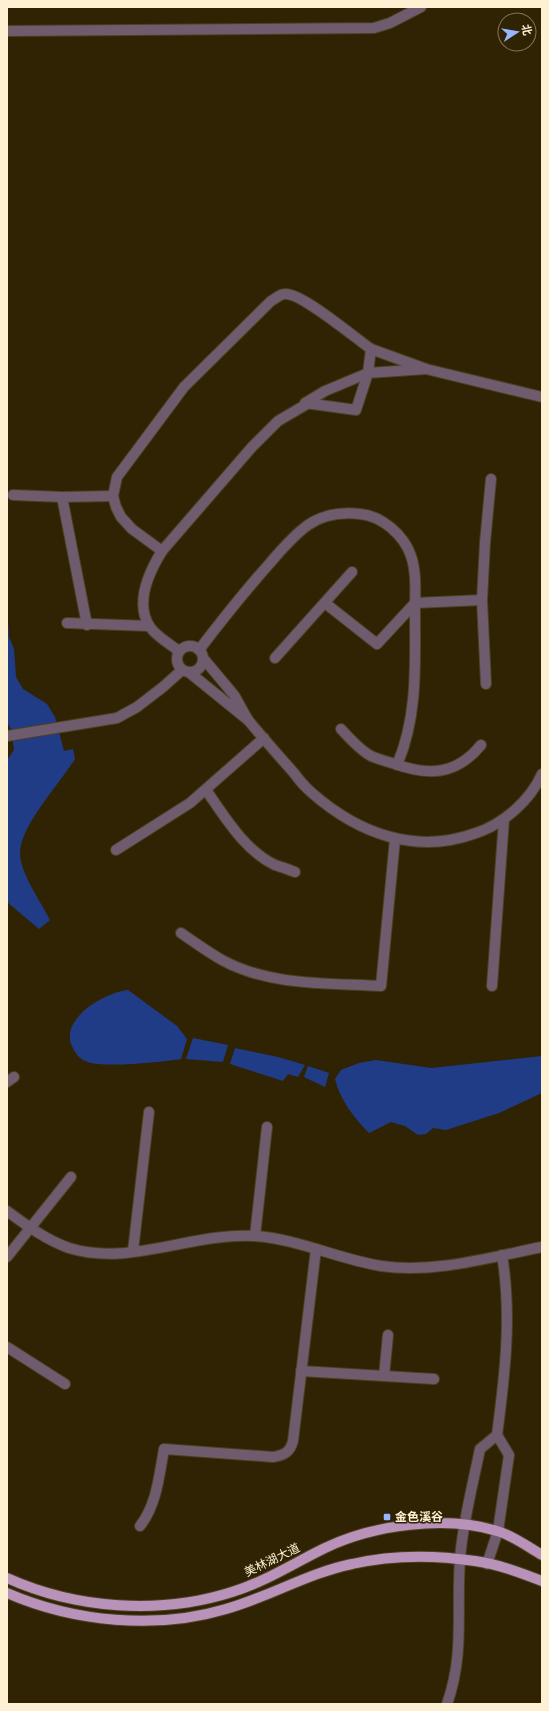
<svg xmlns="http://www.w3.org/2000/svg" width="549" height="1711" font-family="Literata,'Noto Sans SC',serif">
	<rect width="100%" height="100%" fill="#302304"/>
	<!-- water -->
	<g fill="#213c87">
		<path d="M 7,605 L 9,637 L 14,649 L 16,677 L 23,689 L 47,704 L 55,717 L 64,751 L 73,749 L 75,759 C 60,783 20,826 20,853 C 20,873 41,902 50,920 L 39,929 L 7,902 L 7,760 L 14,750 L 11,729 L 7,722 Z"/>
		<path d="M 128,990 L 177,1026 L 187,1039 L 181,1059 C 162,1062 104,1068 88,1062 C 81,1060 76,1055 73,1048 C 57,1020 105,992 128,990 Z"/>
		<polygon points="193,1038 228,1045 223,1062 186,1059"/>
		<polygon points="235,1048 278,1057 305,1065 298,1077 288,1074 283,1081 230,1064"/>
		<path d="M 542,1056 L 542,1093 L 499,1113 L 446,1130 L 433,1128 L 426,1134 L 418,1135 L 405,1126 L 391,1122 L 369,1133 C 354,1118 340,1100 335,1079 L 341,1070 L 359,1063 L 376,1060 L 431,1068 Z"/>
		<polygon points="308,1066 329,1073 325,1087 304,1077"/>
	</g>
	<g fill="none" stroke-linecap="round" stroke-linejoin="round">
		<defs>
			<g id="minor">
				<polyline points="7,31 374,28 390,23 421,7"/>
				<polyline points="426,369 542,397"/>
				<polyline points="368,373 325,391 305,403 356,410 368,373 371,349 426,369 368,373"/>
				<polyline points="13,495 62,497 113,496"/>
				<polyline points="62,497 87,625"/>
				<path d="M 162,551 L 132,529 L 121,517 L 116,507 L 113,496 L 117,477 L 184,387 L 271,301 C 275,299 280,294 285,294 C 301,292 355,338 371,349"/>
				<polyline points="325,603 377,644 415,603 482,600"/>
				<polyline points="67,623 149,626"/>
				<circle cx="190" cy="659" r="13"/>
				<path d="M 199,650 C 222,620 245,591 270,563 C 281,550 294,535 308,525 C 324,514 342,512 360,514 C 382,516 404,535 411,556 C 417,573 415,595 415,613 C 415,665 418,716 397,765"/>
				<path d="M 179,651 C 170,644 157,637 150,627 C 134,603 149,572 162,551 L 252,447 L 278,421 L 307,404"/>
				<polyline points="275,658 352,572"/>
				<polyline points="190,673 248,720 234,695 203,658"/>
				<polyline points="486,684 482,600 485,543 491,479"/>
				<path d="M 248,720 C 263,738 278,755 294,773 C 299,780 305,787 312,793 C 359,834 416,855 476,833 C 503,824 530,801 542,774"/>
				<path d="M 341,729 C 350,739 360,750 371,756 C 378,759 385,761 392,763 C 427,776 456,776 481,745"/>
				<polyline points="7,736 117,718 137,707 163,687 182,670"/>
				<path d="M 206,790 C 225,817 244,850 275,865 C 281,867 288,869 295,872"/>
				<polyline points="116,850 190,803 264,738"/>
				<path d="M 181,933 C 194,942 208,952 222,960 C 269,986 328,983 381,986 L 395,839"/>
				<polyline points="492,986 504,819"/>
				<polyline points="7,1082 14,1077"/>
				<path d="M 7,1211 C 26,1225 46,1240 69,1248 C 130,1267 193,1232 255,1236 C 298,1239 338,1259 381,1266 C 434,1274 491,1257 542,1247"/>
				<polyline points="255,1236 267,1127"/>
				<polyline points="133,1251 149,1112"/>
				<polyline points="7,1257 71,1177"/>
				<polyline points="7,1347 65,1384"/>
				<polyline points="301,1371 434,1379"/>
				<polyline points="384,1376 388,1335"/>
				<path d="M 140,1526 C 157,1504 159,1476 164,1449 L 273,1457 C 285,1455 290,1452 293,1441 L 316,1249"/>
				<polyline points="487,1564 498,1531 509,1455 497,1435"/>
				<path d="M 447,1704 C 465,1653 456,1611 460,1560 C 462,1525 473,1484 480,1449 L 497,1435 C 505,1374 512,1316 502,1255"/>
			</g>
			<g id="major">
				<path d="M 7,1578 C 76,1609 160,1615 232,1592 C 265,1582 294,1563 325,1548 C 373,1525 445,1515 497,1531 C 512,1535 528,1547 542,1555"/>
				<path d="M 7,1593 C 74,1622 156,1630 226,1609 C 269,1597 308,1573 352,1564 C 391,1555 435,1555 475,1561 C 498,1564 521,1573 542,1581"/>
			</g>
		</defs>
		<!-- minor casing -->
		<use href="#minor" stroke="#4d4021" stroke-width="12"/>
		<!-- major casing -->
		<use href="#major" stroke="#4d4021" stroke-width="12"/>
		<!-- minor -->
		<use href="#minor" stroke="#6e5c6e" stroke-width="10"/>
		<!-- major -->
		<use href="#major" stroke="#b892b9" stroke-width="10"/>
	</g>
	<!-- markers -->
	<rect fill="#96b6fd" stroke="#302304" stroke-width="1.5" x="383" y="1513" width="8" height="8" rx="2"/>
	<g text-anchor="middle" stroke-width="3" stroke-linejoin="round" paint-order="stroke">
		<!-- poi labels -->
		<g font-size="12" font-weight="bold" fill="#fef0d3" stroke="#302304" text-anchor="start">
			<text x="395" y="1521">金色溪谷</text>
		</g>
		<!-- street labels -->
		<g font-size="12" fill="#fef0d3" stroke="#302304">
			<text transform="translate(272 1560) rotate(-26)" y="4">美林湖大道</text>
		</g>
	</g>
	<!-- border -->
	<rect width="549" height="1711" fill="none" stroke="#fef0d3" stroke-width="16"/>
	<!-- north arrow -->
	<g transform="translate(517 32) rotate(78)"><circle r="19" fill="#302304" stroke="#827557"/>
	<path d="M0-3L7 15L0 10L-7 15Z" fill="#96b6fd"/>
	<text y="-6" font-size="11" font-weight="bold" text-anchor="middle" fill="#fef0d3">北</text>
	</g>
</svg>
